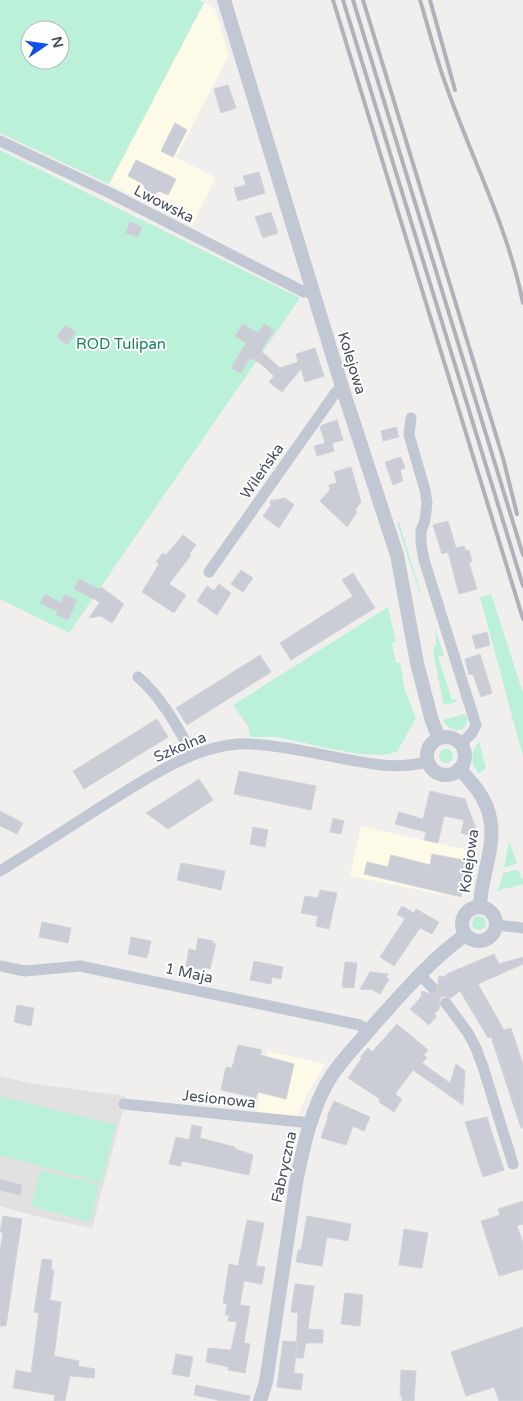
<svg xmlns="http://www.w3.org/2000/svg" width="523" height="1401" font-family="'Varela Round',sans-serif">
	<rect width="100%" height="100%" fill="#f1efee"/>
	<!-- commercial -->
	<g fill="#fdfae7">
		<polygon points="204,3 215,9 229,55 176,157 216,178 192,226 109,184"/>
		<polygon points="361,826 472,851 460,898 350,876"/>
		<polygon points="268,1051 325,1064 306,1097 297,1117 256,1112"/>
	</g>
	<!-- education -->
	<polygon fill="#e2e0e0" points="0,1076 29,1083 125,1096 123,1110 92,1228 43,1218 0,1206"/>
	<!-- green -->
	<g fill="#bbf1d8" fill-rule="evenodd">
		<path d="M 0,0 L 198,0 L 204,3 L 109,184 L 0,133 ZM 30,30 L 60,30 L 60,60 L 30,60 Z"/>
		<polygon points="0,150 300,298 69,633 0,599"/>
		<polygon points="399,522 421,594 420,594 397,523"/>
		<polygon points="491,594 523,693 523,757 480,597"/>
		<polygon points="388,607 396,642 392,643 396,663 400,663 405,691 416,718 397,752 382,755 359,754 332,749 277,737 250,737 248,726 233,705"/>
		<polygon points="435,629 444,655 438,657 452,700 457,699 456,702 447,705 443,703 433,651 436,644"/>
		<path d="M 464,714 L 467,716 C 469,734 450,734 443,720 Z"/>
		<path d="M 479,741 L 486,768 L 479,773 C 469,763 471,752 479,741 Z"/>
		<circle cx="446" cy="756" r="7"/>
		<polygon points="509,841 517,863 504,868"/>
		<polygon points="516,870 519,871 521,879 523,878 523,884 496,891 500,885 503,873"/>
		<circle cx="479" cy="923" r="7"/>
		<polygon points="0,1096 116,1125 101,1183 0,1155"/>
		<polygon points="41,1170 99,1185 90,1222 31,1206"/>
	</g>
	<!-- building -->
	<g fill="#cacdd5" stroke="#d2d3da">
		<polygon points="228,85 236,108 221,113 214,89"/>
		<polygon points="175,123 187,130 173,157 161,151"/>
		<polygon points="136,160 176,179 168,195 159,191 153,195 148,195 143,184 128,176"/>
		<polygon points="259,172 265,193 238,201 234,188 246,185 243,176"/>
		<polygon points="271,212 278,233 263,238 255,217"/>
		<polygon points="130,222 142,227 138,237 126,233"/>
		<polygon points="243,324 258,333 264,324 274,330 261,351 280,368 298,362 296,354 315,348 324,376 305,382 301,369 282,392 269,382 274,376 260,363 250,358 241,373 231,368 246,343 235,336"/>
		<polygon points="65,325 76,332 67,345 57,337"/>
		<polygon points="337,420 343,440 332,443 334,451 317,456 314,446 325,443 320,427 322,425"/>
		<polygon points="396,427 399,437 383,441 381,431"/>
		<polygon points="401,457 405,468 400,470 403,481 393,485 385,462"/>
		<polygon points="351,467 361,502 355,510 357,512 347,527 320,501 330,490 329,485 337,483 334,472"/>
		<polygon points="285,498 294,505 279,528 263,516 271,505 270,501"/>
		<polygon points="448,521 456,548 464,546 466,551 469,550 472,562 469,563 477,589 459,594 448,552 442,554 433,525"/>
		<polygon points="183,535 196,545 189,554 191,555 169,584 186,595 174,613 142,592 159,564 156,562 163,553 166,555"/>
		<polygon points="241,570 253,578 243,592 231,584"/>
		<polygon points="353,573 375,608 291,660 280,643 353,596 342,580"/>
		<polygon points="79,579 99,589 101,587 124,604 112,623 101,616 89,618 100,602 74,589"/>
		<polygon points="219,584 231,593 217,615 197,601 207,586 214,591"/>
		<polygon points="45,594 61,603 65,594 77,600 68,620 56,615 58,612 40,603"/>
		<polygon points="487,632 490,645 476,649 472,636"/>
		<polygon points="480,654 492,693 481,697 473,674 469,675 465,659"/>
		<polygon points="260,655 271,672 187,725 176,708"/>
		<polygon points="157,719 168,737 84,789 73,771"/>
		<polygon points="239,771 316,786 311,810 234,794"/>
		<polygon points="199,779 213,800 168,829 146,813"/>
		<polygon points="430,791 465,799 476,829 474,836 461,833 464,820 444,816 438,843 424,840 426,832 395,824 399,812 423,819"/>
		<polygon points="0,811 23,823 17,834 0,826"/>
		<polygon points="333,818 344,821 341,834 330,832"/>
		<polygon points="253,827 268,830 265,847 250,844"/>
		<polygon points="432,854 468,861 461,897 364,874 367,862 388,867 391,855 430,865"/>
		<polygon points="181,863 225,871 221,890 177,880"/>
		<polygon points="320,890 337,893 329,929 316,926 318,916 301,913 305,896 318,898"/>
		<polygon points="402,906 414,913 416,909 439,922 432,934 420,928 394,966 380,957 405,919 397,914"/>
		<polygon points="42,922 71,928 68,943 39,937"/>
		<polygon points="131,937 151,941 147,958 128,954"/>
		<polygon points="198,938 213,941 212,943 216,944 210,969 204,967 203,970 186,966 189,949 196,951"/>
		<polygon points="494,954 499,964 523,957 523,964 478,984 504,1030 511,1028 523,1064 523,1128 521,1128 491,1037 488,1038 460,991 451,998 446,996 441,997 439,1003 440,1008 434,1014 437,1016 429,1025 410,1009 421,997 422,991 431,994 438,992 439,988 438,982 439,976 444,977 449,973"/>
		<polygon points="254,961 283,967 281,979 272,977 271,984 250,980"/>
		<polygon points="345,962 357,963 354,988 342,987"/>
		<polygon points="370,972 388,974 386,977 389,979 380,994 373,990 360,989"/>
		<polygon points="17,1005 34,1008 31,1026 14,1022"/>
		<polygon points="397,1024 428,1050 424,1055 427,1058 422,1063 450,1083 456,1064 465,1071 463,1105 413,1070 395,1094 402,1099 394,1112 379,1102 380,1099 348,1078 362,1058 360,1057 368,1048 372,1052"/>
		<polygon points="238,1045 262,1050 260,1055 294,1064 286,1099 258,1092 256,1098 221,1090 226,1067 232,1068"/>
		<polygon points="334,1101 370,1117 364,1131 353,1126 346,1145 321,1138 328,1118 327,1117"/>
		<polygon points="487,1117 504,1170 483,1177 465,1122"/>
		<polygon points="192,1125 202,1127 200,1138 235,1147 235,1149 253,1155 249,1175 182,1161 181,1166 169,1164 176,1137 189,1140"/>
		<polygon points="0,1179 22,1185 20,1195 0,1190"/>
		<polygon points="523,1201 523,1224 517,1226 523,1243 523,1269 499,1276 481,1221 500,1215 498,1209"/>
		<polygon points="3,1216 22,1219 6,1326 0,1326 0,1250 3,1232 0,1232"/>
		<polygon points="307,1216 351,1224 348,1241 327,1237 322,1266 296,1262 298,1250 301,1250"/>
		<polygon points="247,1220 264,1223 256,1266 265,1267 262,1284 244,1281 240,1305 250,1306 244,1343 250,1344 245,1373 228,1370 228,1367 206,1362 208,1348 231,1350 237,1322 228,1321 229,1315 225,1315 227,1304 223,1303 229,1264 238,1266"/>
		<polygon points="404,1229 428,1233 422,1268 399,1265"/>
		<polygon points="42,1259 52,1260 51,1270 54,1270 50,1300 61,1302 54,1356 79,1361 78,1366 95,1369 94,1378 70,1376 65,1401 54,1401 55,1395 13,1388 16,1370 31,1373 39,1313 34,1312"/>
		<polygon points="295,1284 314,1286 308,1329 323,1330 323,1343 306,1343 303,1358 296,1358 298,1313 291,1312"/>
		<polygon points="345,1293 363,1295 360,1326 341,1324"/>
		<polygon points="523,1327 523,1401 499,1401 494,1387 466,1396 451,1352"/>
		<polygon points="283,1341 297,1342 294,1373 303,1374 301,1390 277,1387"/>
		<polygon points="176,1354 193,1357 189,1377 172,1374"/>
		<polygon points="401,1370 416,1371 414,1401 402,1401 402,1396 400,1396"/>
		<polygon points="196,1385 250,1396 249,1401 221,1401 194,1395"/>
	</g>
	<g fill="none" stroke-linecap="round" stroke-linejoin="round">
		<!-- minor-tunnel -->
		<polyline stroke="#cfcfd1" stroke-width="11" stroke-dasharray="11 5.5" stroke-linecap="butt" points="432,987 446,1003"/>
		<!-- minor -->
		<g stroke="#c1c8d4" stroke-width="11">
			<polyline points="0,141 110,193 304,292 313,292"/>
			<polyline points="411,418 409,435 425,490 427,503 425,520 421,531 421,543 424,560 476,725 472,733 461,744"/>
			<polyline points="209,572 336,392 343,390"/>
			<path d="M 138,677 C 160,696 179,728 192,755"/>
			<path d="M 0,871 C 32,851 64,831 96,810 C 140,783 197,741 251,744 C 296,746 338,760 382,765 C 398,767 413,765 428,762"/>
			<polyline points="496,925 523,928"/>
			<polyline points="0,966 25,971 80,966 360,1025 369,1031"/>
			<polyline points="419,974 432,987"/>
			<polyline points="446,1003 468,1033 476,1048 483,1067 513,1164"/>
			<polyline points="124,1104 311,1123"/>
		</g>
		<!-- tertiary -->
		<g stroke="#c1c8d4" stroke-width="14">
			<polyline points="224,0 343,390 397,555 417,663 432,721 439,738"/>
			<circle cx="446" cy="756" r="19"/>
			<path d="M 459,769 C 484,793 496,815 490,849 C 487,869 480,887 480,907"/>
			<circle cx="479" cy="924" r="17"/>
			<path d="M 260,1401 L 266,1382 L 296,1183 C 303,1148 312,1105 332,1075 C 345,1056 363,1038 378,1020 C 406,989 432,959 465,935"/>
		</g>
		<!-- rail -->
		<g stroke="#b0b2b9" stroke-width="4">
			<polyline points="333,0 523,619"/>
			<polyline points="343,0 523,586"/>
			<polyline points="353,0 523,555"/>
			<polyline points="363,0 503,458 517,514"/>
			<path d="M 420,0 C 429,29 436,59 447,88 C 472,159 508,228 523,303"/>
			<polyline points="430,0 455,90"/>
		</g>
	</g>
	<g text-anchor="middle" stroke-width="4" stroke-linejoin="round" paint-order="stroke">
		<!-- street labels -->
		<g font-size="15" fill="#464f5d" stroke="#fff">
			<text transform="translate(164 204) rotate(27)" y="5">Lwowska</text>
			<text transform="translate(352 363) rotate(73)" y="5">Kolejowa</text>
			<text transform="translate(262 471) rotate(-55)" y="5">Wileńska</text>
			<text transform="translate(180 747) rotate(-23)" y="5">Szkolna</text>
			<text transform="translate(469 861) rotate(-82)" y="5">Kolejowa</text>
			<text transform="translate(189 973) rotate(12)" y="5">1 Maja</text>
			<text transform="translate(219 1099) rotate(6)" y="5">Jesionowa</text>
			<text transform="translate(284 1167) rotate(-78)" y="5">Fabryczna</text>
		</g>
		<!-- park labels -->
		<g font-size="15" fill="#13825b" stroke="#fff">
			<text x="121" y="349">ROD Tulipan</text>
		</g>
	</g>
	<!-- north arrow -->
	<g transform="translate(45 45) rotate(77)"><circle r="24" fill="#ffffff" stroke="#b5b9be"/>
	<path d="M0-4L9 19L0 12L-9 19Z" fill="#114fe9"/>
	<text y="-8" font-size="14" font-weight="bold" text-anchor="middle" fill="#464f5d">N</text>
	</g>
</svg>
